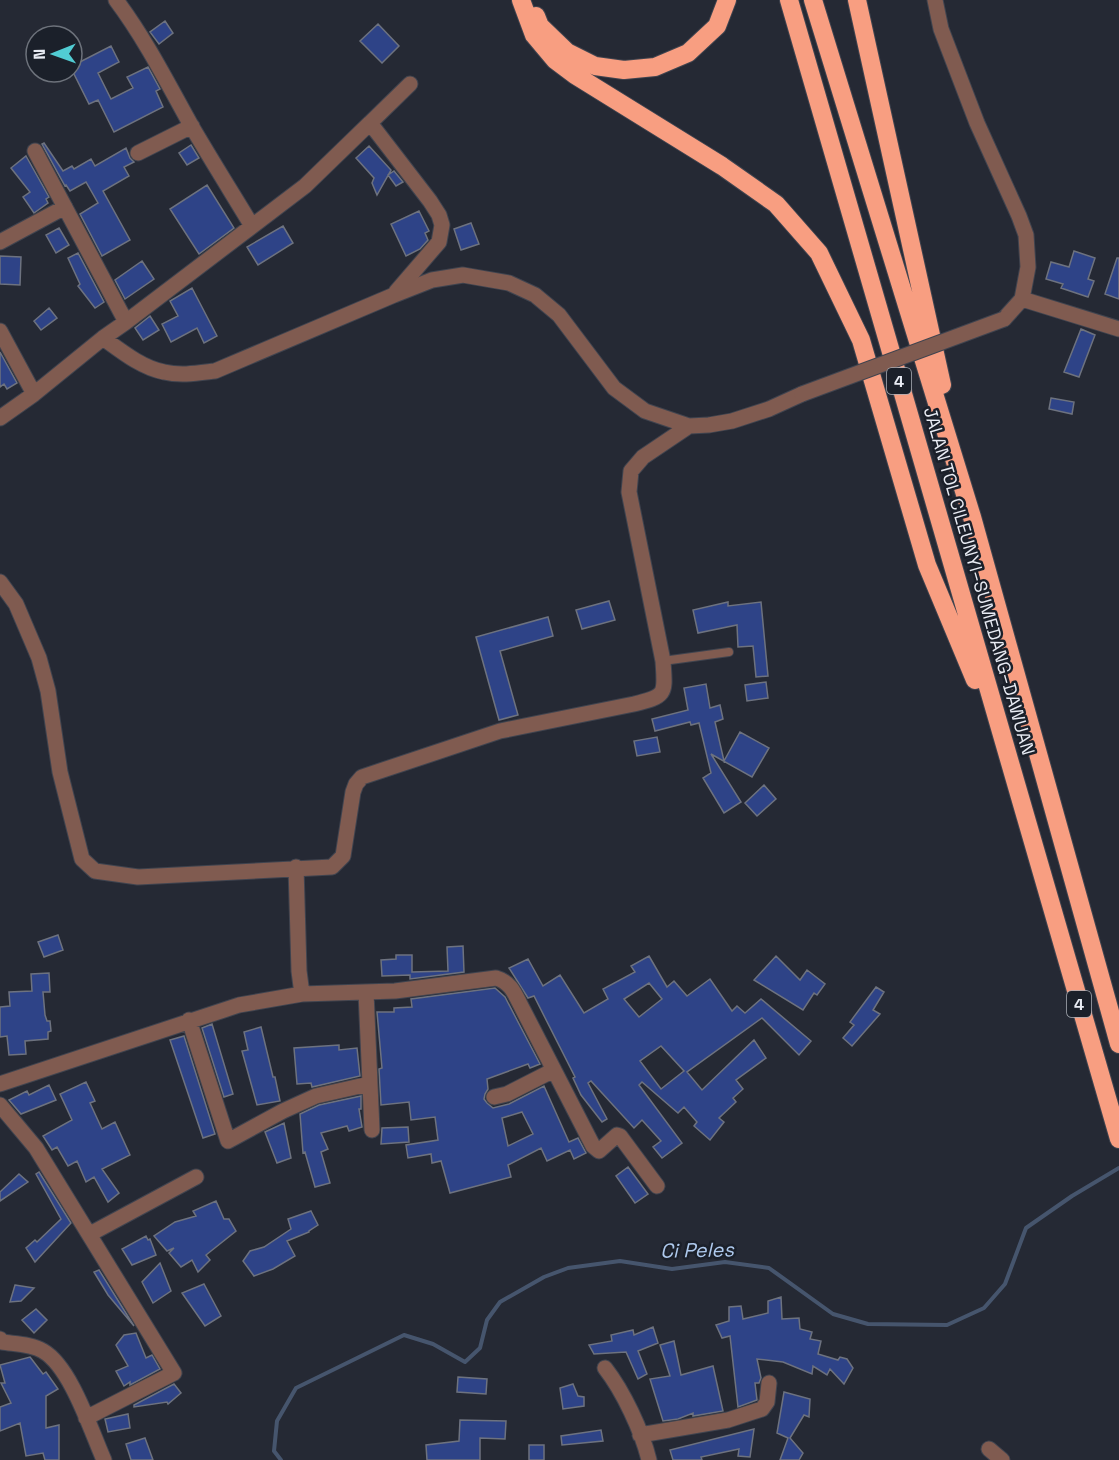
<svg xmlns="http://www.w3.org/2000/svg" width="1119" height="1460" font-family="'Space Grotesk',sans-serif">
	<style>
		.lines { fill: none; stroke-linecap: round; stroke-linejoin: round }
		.stream { stroke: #46556d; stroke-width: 4 }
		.building { fill: #2e4387; stroke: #6d727f; stroke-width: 1.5; fill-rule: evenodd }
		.lane-casing { stroke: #40444f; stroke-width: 10 }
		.street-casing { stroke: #40444f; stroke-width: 17 }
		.highway-casing { stroke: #40444f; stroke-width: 20 }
		.lane { stroke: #805b50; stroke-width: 8 }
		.street { stroke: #805b50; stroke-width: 15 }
		.highway { stroke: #f89e81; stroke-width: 18 }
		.street-bridge-casing { stroke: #40444f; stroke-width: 17; stroke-linecap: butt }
		.street-bridge { stroke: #805b50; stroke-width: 15 }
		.labels { text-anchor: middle; stroke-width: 5; stroke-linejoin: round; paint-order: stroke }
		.shield { fill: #1b202a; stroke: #abafb7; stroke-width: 1.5 }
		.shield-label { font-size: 16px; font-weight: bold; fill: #e9ecf4 }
		.street-label { font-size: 18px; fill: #e9ecf4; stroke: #1b202a }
		.water-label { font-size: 20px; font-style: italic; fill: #afcaee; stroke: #1b202a }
	</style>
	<rect width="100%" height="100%" fill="#252934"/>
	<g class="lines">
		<path class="stream" d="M281,1460l-7,-9 3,-30 19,-33 108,-53 29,9 32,18 15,-14 7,-28 13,-18 44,-25 24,-9 52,-7 52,8 53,-7 44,6 64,46 35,10 79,1 37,-17 21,-24 21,-56 46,-32 47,-28"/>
	</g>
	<path class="building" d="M165,21l8,12 -14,11 -9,-12z
		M378,24l21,22 -17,17 -22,-22z
		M111,46l8,16 -21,11 13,26 22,-11 -6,-11 21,-10 12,22 -4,2 7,16 -49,25 -16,-32 -9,4 -17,-34v-4z
		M44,143l19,28 9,-5 2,3 17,-10 4,7 31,-18 4,10 4,4 -10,5 5,9 -26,15 27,49 -28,16 -22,-42 18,-11 -12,-21 -16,9 -4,-6 -1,1 -23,-42z
		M191,145l8,13 -12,7 -8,-12z
		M369,146l22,24 -14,25 -5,-12 2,-5 -18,-20z
		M26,156l23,41 -3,2 2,4 -14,10 -11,-16 7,-5 -19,-24z
		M394,171l9,11 -7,4 -8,-11z
		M207,185l27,43 -35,26 -29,-45z
		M419,211l10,20 -4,2 3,7 -8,9 -14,7 -15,-32z
		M471,223l8,21 -18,6 -7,-21z
		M283,226l10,17 -35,22 -11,-18z
		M59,228l10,17 -13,8 -10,-18z
		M1074,251l21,7 -7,21 6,2 -6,16 -27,-9 2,-4 -17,-5 5,-17 18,5z
		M78,253l26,49 -9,6 -17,-22 2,-2 -12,-26z
		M0,256l21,1 -1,28 -20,-1z
		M1117,258h2v41l-14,-5z
		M142,261l12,18 -29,20 -10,-19z
		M192,288l25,48 -13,7 -7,-15 -26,14 -9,-18 16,-8 -8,-15z
		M49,308l8,10 -16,12 -7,-9z
		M150,316l9,14 -16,10 -8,-12z
		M1081,329l14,6 -16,42 -15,-5z
		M0,352l17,31 -10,6 -3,-5 -4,3z
		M1051,398l23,4 -2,12 -23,-5z
		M609,601l6,19 -33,9 -6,-19z
		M728,602v4l33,-4 7,74 -12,1 -3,-31 -15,1 -1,-22 -39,8 -5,-23z
		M548,617l5,19 -53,15 18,64 -19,5 -23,-83z
		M766,682l2,16 -21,3 -2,-16z
		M706,684l4,24 10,-3 3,14 -8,3 9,39 16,-29 29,16 -17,29 -41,-23 30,48 -17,11 -21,-35 8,-5 -12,-50 -8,2 -1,-3 -35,9 -3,-12 36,-9 -4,-22z
		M657,737l3,15 -23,4 -3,-15z
		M764,785l12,14 -19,17 -12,-13z
		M58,935l5,15 -19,7 -6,-15z
		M463,946l1,26 -54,7v-4l-28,1 -1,-16 15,-1v-4h16v17l36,-1 -1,-24z
		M649,956l18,31 7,-6 13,15 23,-17 22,32 5,-5 8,7 16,-14 50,42 -12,14 -37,-37 -75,54 15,18 52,-50 12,18 -30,22 7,9 -10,9 3,4 -17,16 5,4 -14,18 -16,-14 3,-4 -13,-15 -6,6 -36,-31 -3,3 43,58 -20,15 -9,-11 8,-6 -19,-21 -8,8 -43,-47 -3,2 19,36 -5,3 -21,-27 -8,-17 2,-1 -41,-81 -6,2 -19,-30 19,-9 15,27 17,-11 24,38 24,-14 -5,-10 32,-17 -4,-6zM649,983l13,16 -23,18 -15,-18zM661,1046l23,25 -23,18 -21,-28z
		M776,956l24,24 7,-10 18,14 -8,11 -3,-2 -11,17 -49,-30z
		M49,973l1,19h-7l2,23 2,6h3l1,10 -3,1v7l-23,2 1,13 -17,1 -2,-19 -7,1v-30l10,-1 -1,-14 23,-1 -1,-17z
		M876,987l8,5 -11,18 7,4 -28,32 -9,-8 11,-13 -4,-3z
		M495,988l10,9 35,67 -10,4 -2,-4 -41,15 1,10 -3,5 -1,5 3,4 6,5 16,-4 35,-18 25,56 9,-4 8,15 -12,6 -4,-9 -23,11 -6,-13 -33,17 3,12 -61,16 -9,-32 -9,2 -1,-9 -23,4 -2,-13 32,-5 -3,-23 -24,3 -2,-18 -28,3 -2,-36 3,-1 -5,-56h17v-4l18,-1 -1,-8zM522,1112l11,22 -25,12 -6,-28z
		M212,1024l21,70 -9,3 -22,-69z
		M261,1027l12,50h2l5,24 -23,4 -15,-54 6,-1 -4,-18z
		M184,1036l31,98 -12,4 -33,-98z
		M339,1045v5l18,-2 3,28 -48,11 -1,-4 -14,1 -3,-36z
		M86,1082l9,19 -5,2 12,26 13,-7 15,33 -28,14 17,24 -11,9 -14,-25 -8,5 -9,-21 -9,5 -11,-19 -5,3 -9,-14 29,-16 -12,-26z
		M49,1085l7,15 -35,14 -12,-14 18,-9 2,4z
		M361,1096v13h-2l3,18 -13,4 -2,-5 -26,7 7,16 -7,3 9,31 -15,4 -10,-35 -2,1 -3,-39 19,-9z
		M284,1123l7,35 -14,5 -12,-31z
		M408,1127l1,15 -28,2 1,-16z
		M628,1167l20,27 -13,9 -19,-27z
		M39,1172l32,51 -36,39 -9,-14 9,-8 2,2 24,-23 -25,-45z
		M19,1174l9,8 -28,19v-9z
		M216,1201l8,18h5l7,12 -30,24 4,5 -12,12 -6,-12 -11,7 -12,-14 5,-5 -7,3 -13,-15 21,-14 21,-6 -3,-5z
		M311,1211l7,14 -9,6v1l-22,9 8,15 -22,13 -19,7 -11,-15 7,-10 14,-4 27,-18 -3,-10z
		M146,1236l2,4 2,-1 6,16 -24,10 -10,-16z
		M160,1263l11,28 -18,12 -11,-21z
		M99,1270l35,56 -26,-31 -14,-23z
		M204,1284l17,32 -16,10 -23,-33z
		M15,1285l19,3 -13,13 -11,1z
		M781,1297l1,22 17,-1 1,11 12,3 -2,7 11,2 -3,13 20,6 2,-3 7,2 6,9 -9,16 -14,-15 -3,6 -14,-9 -1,8 -29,-12 -26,-3 4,19 -2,5h-4l2,17 -19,7 -8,-71 -8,2 -6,-13 13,-4v-14l12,-1 2,13 25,-6v-12z
		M36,1309l11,11 -13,13 -12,-13z
		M653,1327l5,16 -20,8 9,23 -9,5 -12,-27 -32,2 -5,-9 23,-4 -1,-6 22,-5 1,5z
		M136,1333l10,25 6,-3 8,14 -30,16v-3l-6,4 -8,-15 12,-5 -12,-21 8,-10z
		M674,1341l7,34 32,-9 10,45 -30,5v-3l-15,6 -15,2 -13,-42 20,-3 -10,-31z
		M30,1357l13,17 3,-2 12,17 -12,7v32l13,-3v35h-14l-2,-7 -17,3 -6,-33 -20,8v-24l11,-4 -10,-20h4l-5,-18z
		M458,1377l29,2 -1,15 -29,-2z
		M174,1384l7,9 -13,11 -1,-2 -33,5v-2z
		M573,1384l5,12 6,1v9l-21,3 -3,-21z
		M784,1392l26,7 -1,18 -5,-2 -14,23 13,15 -4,7h-19l8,-22 -11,-5z
		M128,1414l2,14 -22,4 -3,-13z
		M460,1420l46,1 -1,18 -25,-1v22h-53l-1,-15 33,-4z
		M754,1429l-4,28 -12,-1 1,-7 -38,8 1,3h-29l-3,-10z
		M601,1430l2,11 -41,4 -1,-9z
		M145,1438l8,22h-22l-5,-16z
		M529,1445h15v15h-15z"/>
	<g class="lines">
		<g class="lane-casing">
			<path id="lane" d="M663,661l66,-9"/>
		</g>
		<g class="street-casing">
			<path id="street" d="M116,0c30,40 52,84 76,127 20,34 40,66 60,99
				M935,0l6,29 36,94 42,93 7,19 2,32 -6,32 -18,20
				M370,123l40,-39
				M35,151l91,171 179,-136 65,-63 60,78 9,14 3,10 -3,17 -43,50
				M138,153l54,-27
				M0,242l65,-35
				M1022,299l97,30
				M0,331l34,63
				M103,338l23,-16
				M0,418l34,-24 69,-56c18,13 39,30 61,34 17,4 34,1 51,-1l179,-76 38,-15 31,-5 46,8 26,12 24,20 55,73 31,23 44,15 20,-1 23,-4 37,-12 33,-15
				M0,582l16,22 23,54 9,33 12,81 22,87 13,12 43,6 194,-10 11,-11 10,-64 3,-8 6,-7 138,-46 134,-27c34,-8 31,-11 29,-43l-34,-169 2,-21 12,-14 46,-31
				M296,867l3,104 3,23 93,-3 101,-13c14,4 18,14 24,26l73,142 6,5 18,-16 3,1 37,50
				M366,992l6,138
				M189,1020l39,121 55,-30 33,-15 53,-12
				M0,1084l239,-79 63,-11
				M494,1097l13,-3 47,-24
				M0,1105l36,43 138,225 -88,45
				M90,1234l106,-57
				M0,1339l2,3c13,2 30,2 41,9 28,16 48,80 61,109
				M605,1368c18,23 37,63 44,92
				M640,1435l88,-15 34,-11 5,-7 2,-19
				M989,1449l13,11"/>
		</g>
		<g class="highway-casing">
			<path id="highway" d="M521,0l13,35 21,25 20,15 147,91 54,38 43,49 42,87 66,225 48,115
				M789,0l330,1139
				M813,0l159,517 147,527
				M857,0l85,385
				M536,16l4,10 27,26 28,14 29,4 31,-3 33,-14 29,-27 10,-26"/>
		</g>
		<use href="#lane" class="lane"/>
		<use href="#street" class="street"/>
		<use href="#highway" class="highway"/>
		<g class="street-bridge-casing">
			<path id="street-bridge" d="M802,394l202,-75"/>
		</g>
		<use href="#street-bridge" class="street-bridge"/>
	</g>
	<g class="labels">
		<g class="shield">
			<rect x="887" y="368" width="24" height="26" rx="4.5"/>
			<rect x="1067" y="991" width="24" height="26" rx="4.5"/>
		</g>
		<g class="shield-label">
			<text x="899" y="387">4</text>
			<text x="1079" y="1010">4</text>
		</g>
		<g class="street-label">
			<text transform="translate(979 581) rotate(74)" y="6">JALAN TOL CILEUNYI–SUMEDANG–DAWUAN</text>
		</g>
		<g class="water-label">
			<text transform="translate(697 1250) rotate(-1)" y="7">Ci Peles</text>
		</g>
	</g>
	<g transform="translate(54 54) rotate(269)"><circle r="28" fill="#1b202a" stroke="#6d727b" stroke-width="1.5"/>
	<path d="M0-4.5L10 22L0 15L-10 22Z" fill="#51ccd3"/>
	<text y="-9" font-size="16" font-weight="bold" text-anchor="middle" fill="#e9ecf4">N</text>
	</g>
</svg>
